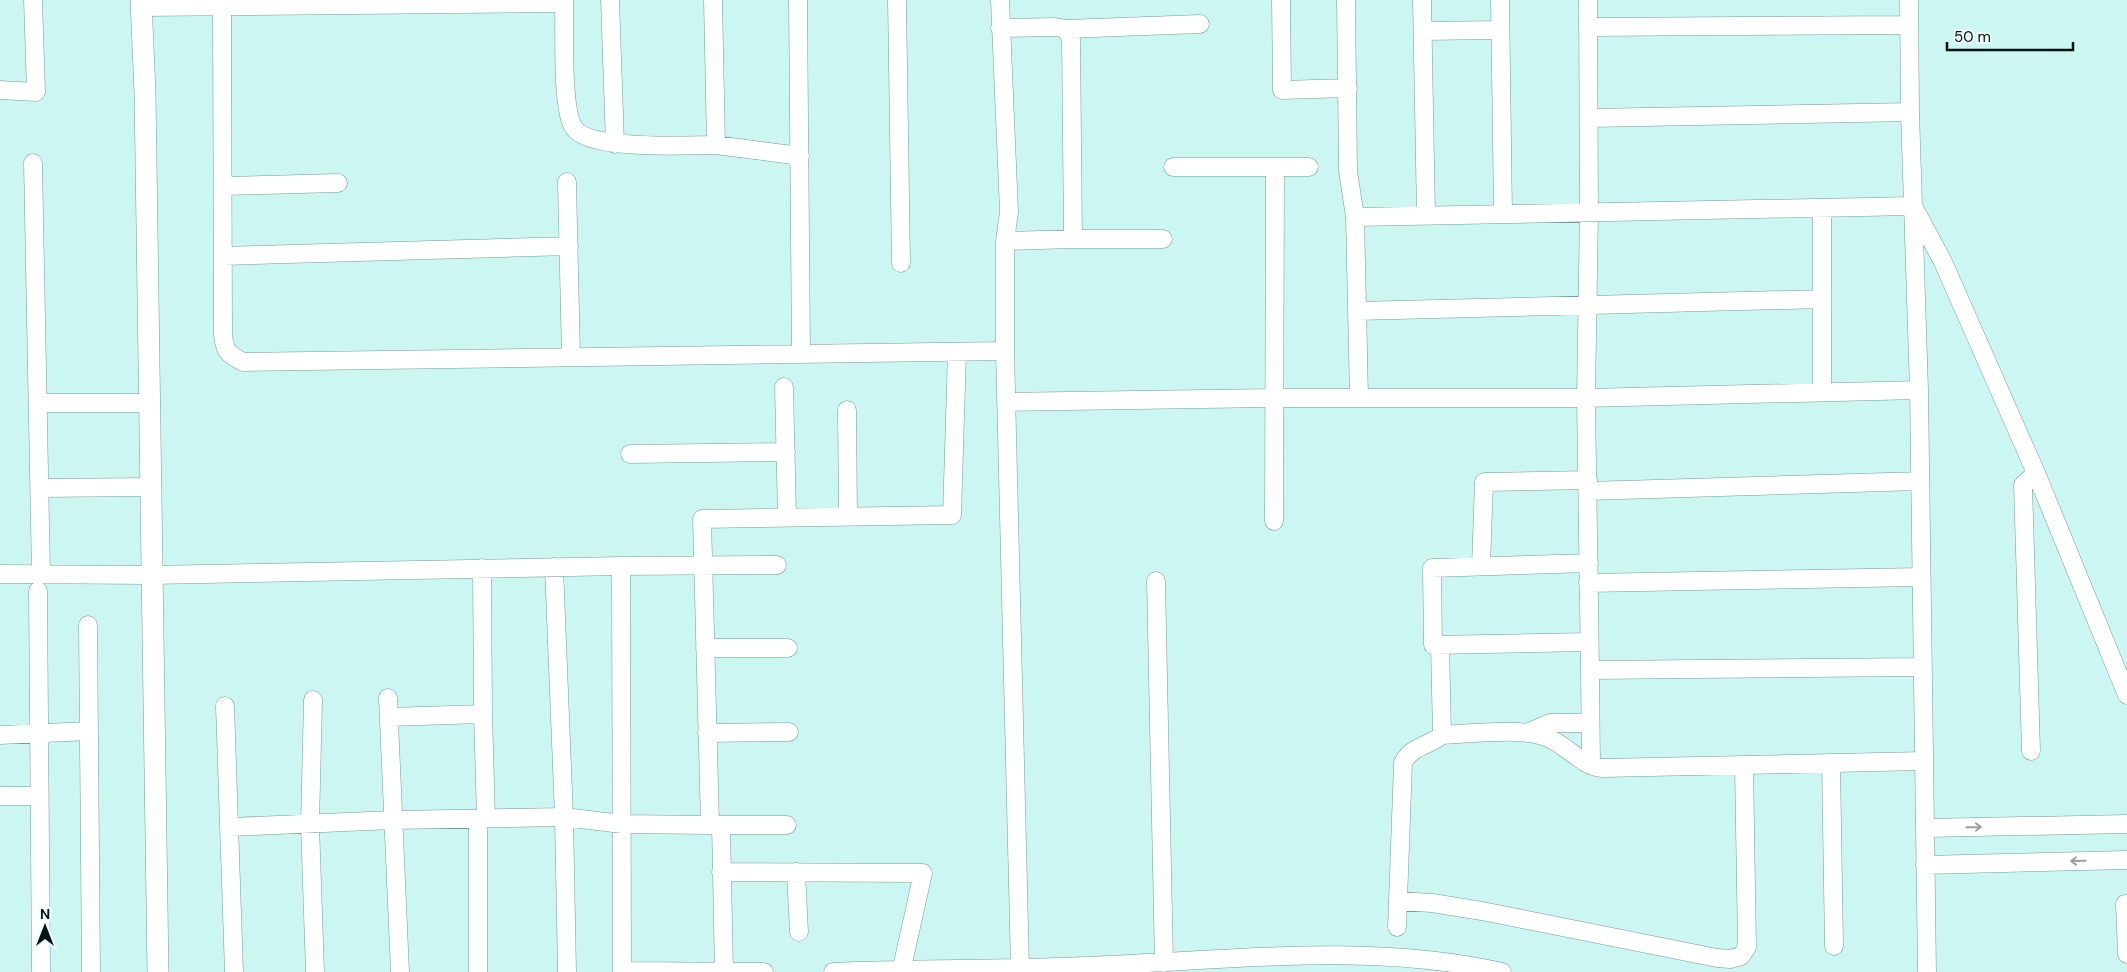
<svg xmlns="http://www.w3.org/2000/svg" width="2127" height="972" font-family="'DM Sans',sans-serif">
	<style>
		.lines { fill: none; stroke-linecap: round; stroke-linejoin: round }
		.minor-casing { stroke: #739a97; stroke-width: 19 }
		.tertiary-casing { stroke: #739a97; stroke-width: 22 }
		.minor { stroke: #fff; stroke-width: 18 }
		.tertiary { stroke: #fff; stroke-width: 21 }
		.oneway { stroke: #9ba1a1 }
	</style>
	<rect width="100%" height="100%" fill="#ccf6f2"/>
	<g class="lines">
		<g class="minor-casing">
			<path id="minor" d="M610,0l5,144
				M713,0l3,145 84,11
				M798,0l3,354
				M897,0l4,263
				M1281,0l1,90 66,-2
				M1346,0l2,171 7,46 4,180
				M1422,0l4,216
				M1500,0l3,213
				M1588,0l1,212 -3,186 4,272 333,-3
				M1909,0l1,112 9,278 8,582
				M564,3c1,25 -3,107 10,125 16,23 114,17 142,17
				M222,6l1,329c2,17 5,19 20,27l762,-11v-110l4,-29 -9,-212
				M142,7l422,-4v-3
				M1588,27l320,-2
				M1000,28l55,-1 11,2 5,10 2,200
				M1066,29l134,-5
				M1423,31l77,-1
				M0,90l36,2 -3,-92
				M1589,118l321,-6
				M33,163l8,412
				M1173,167h136
				M567,182l4,175
				M223,186l115,-3
				M1822,208v184
				M1355,217l558,-11 30,56 93,211 91,222
				M1005,241l68,-2h90
				M223,256l346,-10
				M1357,311l465,-12
				M1005,351l15,617
				M784,387l3,130
				M1006,402l267,-4h313l333,-8
				M38,403h112
				M847,410l1,107
				M630,454l156,-2
				M40,488l111,-1
				M1588,491l332,-10
				M1274,521l1,-354
				M1589,563l-157,5 1,77 156,-3
				M1481,566l3,-84 104,-2
				M554,567l10,250 3,155
				M0,574l152,1 469,-9
				M1156,581l8,382
				M1588,583l333,-6
				M38,591l3,381
				M88,625l3,347
				M1440,645l2,90
				M705,648h83
				M1590,670l1,95
				M388,698l12,274
				M313,700l-3,125 5,147
				M225,706l9,266
				M483,714l3,104
				M389,717l94,-3 -1,-146
				M1529,732l21,-9h40
				M707,733l82,-1
				M0,735l89,-4
				M2031,751l-8,-266 13,-12
				M1831,763l3,183
				M0,796h39
				M478,819v153
				M710,825h77
				M721,825l3,147
				M230,827l163,-7 171,-3 58,7 88,1 -8,-306 250,-4 5,-163
				M1925,828l202,-4
				M1925,865l202,-5
				M721,872l202,1 -22,99
				M796,872l3,60
				M1398,901l5,-138c8,-17 26,-17 39,-28 30,-1 76,-8 104,2 20,7 36,30 57,31l321,-7
				M2125,904l2,50
				M1397,927l1,-26 34,2 50,8 235,47 13,1 11,-3 6,-9 -3,-181
				M764,972l-142,-1 -1,-405 156,-1
				M833,972c91,-4 183,-2 275,-7 130,-6 266,-22 394,7"/>
		</g>
		<g class="tertiary-casing">
			<path id="tertiary" d="M141,0l4,93 13,879"/>
		</g>
		<use href="#minor" class="minor"/>
		<use href="#tertiary" class="tertiary"/>
	</g>
	<defs><path id="oneway-shaft" d="M-6 0H5M1.5-3L5.5 0L1.5 3" fill="none" stroke-width="1.6" stroke-linecap="round" stroke-linejoin="round" transform="scale(1.25)"/></defs>
	<g class="oneway">
		<use href="#oneway-shaft" transform="translate(1974 827) rotate(-1)"/>
		<use href="#oneway-shaft" transform="translate(2078 861) rotate(179)"/>
	</g>
	<g transform="translate(45 927)" stroke="#edfdfb" stroke-width="4" paint-order="stroke">
	<path d="M0-4L9 19L0 12L-9 19Z" fill="#061413"/>
	<text y="-8" font-size="14" font-weight="bold" text-anchor="middle" fill="#061413">N</text>
	</g>
	<path d="M1947 42v8h126v-8" fill="none" stroke="#061413" stroke-width="2.5"/>
	<text x="1954" y="42" font-size="15" fill="#061413" stroke="#edfdfb" stroke-width="4" paint-order="stroke">50 m</text>
</svg>
